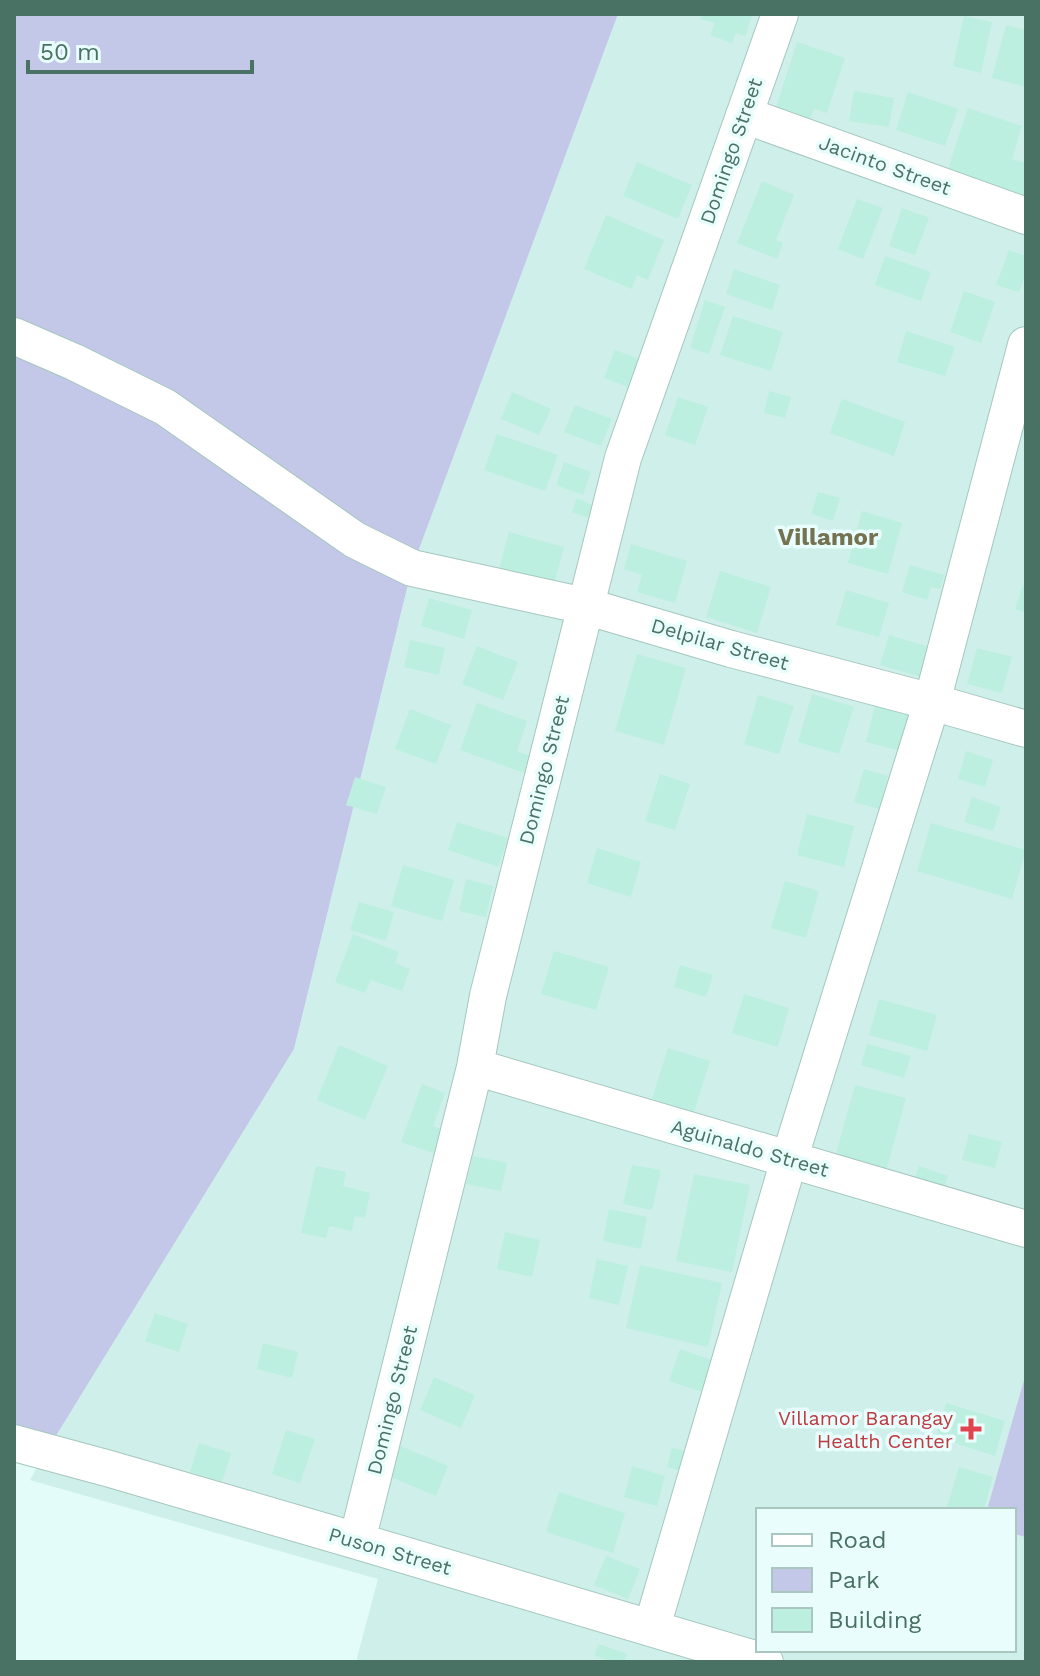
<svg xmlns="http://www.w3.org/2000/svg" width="1040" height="1676" font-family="'Work Sans',sans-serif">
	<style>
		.residential { fill: #cfefea; fill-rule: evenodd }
		.green { fill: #c3c7e8 }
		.building { fill: #bcefdf }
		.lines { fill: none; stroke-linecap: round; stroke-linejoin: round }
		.street-casing { stroke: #a5c7be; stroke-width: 38 }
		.street { stroke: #fff; stroke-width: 36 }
		.health-dot { fill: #e0444e; stroke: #e9fefc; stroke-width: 3 }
		.labels { text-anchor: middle; stroke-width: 7; stroke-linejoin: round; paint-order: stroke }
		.street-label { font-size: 20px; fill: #4a7264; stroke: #e9fefc }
		.health-label { font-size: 20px; fill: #be3a42; stroke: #e9fefc; text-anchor: end }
		.quarter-label { font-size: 24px; font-weight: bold; fill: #747251; stroke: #e9fefc }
	</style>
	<rect width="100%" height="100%" fill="#e3fbf9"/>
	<path class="residential" d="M618,14h408v1648h-670l22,-83 -348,-99 16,-28 248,-403 118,-481zM758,1510h256v140h-256z"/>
	<path class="green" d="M14,14h604l-206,554 -118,481 -248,403 -32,-9z
		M1026,1373v164l-12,-3v-24h-27z"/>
	<path class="building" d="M703,14h50l-8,22 -9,-3 -4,10 -22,-8 5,-12 -14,-4z
		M964,16l28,6 -11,51 -28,-7z
		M1006,25l20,5v57l-34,-9z
		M797,42l48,16 -18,55 -13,-4 -6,16 -34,-11z
		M854,91l40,7 -5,29 -40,-6z
		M908,92l50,17 -13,37 -49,-16z
		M968,108l54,18 -10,33 14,4v29l-4,14 -78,-25z
		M637,162l55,23 -14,34 -55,-23z
		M762,181l32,14 -18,45 7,3 -6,16 -40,-16z
		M857,199l26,9 -20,51 -25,-10z
		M902,208l27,10 -14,37 -26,-9z
		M606,215l58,25 -16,40 -11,-5 -5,14 -48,-20z
		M1009,250l17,6v17l-7,19 -23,-7z
		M885,256l46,16 -10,29 -46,-16z
		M734,269l46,16 -8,25 -46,-16z
		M964,291l31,11 -14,41 -31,-11z
		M705,300l20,7 -16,47 -19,-6z
		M733,316l50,16 -12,39 -51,-16z
		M906,331l49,16 -10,29 -48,-14z
		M615,350l25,9 -12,28 -24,-9z
		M769,391l22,6 -6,21 -21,-5z
		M512,392l39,17 -12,26 -38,-16z
		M678,397l30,10 -13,38 -30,-10z
		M842,399l63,23 -11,34 -64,-23z
		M575,405l37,14 -11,27 -37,-14z
		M497,434l61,21 -13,36 -61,-21z
		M564,462l27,10 -8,23 -27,-10z
		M818,492l22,6 -7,23 -22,-7z
		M577,498l19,9 -5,12 -19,-7z
		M862,511l40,12 -14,51 -40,-11z
		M509,532l55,15 -10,37 -55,-15z
		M631,544l56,17 -12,42 -38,-11 5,-17 -18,-6z
		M910,565l34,10 -4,14 -9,-2 -4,13 -25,-8z
		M720,571l51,16 -14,46 -51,-16z
		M1023,585l3,1v27l-11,-4z
		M846,590l43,13 -10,34 -43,-12z
		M429,598l43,12 -8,29 -43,-13z
		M889,635l44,13 -9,30 -44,-13z
		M410,640l35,8 -6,27 -35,-8z
		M477,646l41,16 -15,38 -41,-16z
		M977,648l35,9 -10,36 -35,-9z
		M637,654l49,14 -22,77 -49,-14z
		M812,694l42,13 -15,47 -41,-12z
		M758,695l36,11 -15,48 -35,-10z
		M477,703l50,18 -10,30 13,5 -6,17 -64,-23z
		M875,705l36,9 -10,37 -35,-9z
		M410,709l41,16 -15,39 -41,-15z
		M966,751l27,9 -8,27 -27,-8z
		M864,769l24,7 -9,33 -25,-7z
		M660,774l30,10 -15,46 -30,-9z
		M355,777l31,10 -9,27 -31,-9z
		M972,797l29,10 -8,24 -29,-9z
		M807,814l47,12 -10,41 -47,-12z
		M457,822l51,16 -10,29 -50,-17z
		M931,823l95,27 -14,49 -95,-28z
		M597,848l44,14 -10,35 -44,-14z
		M403,865l51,15 -12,41 -51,-15z
		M466,879l27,7 -7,31 -27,-6z
		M785,881l34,10 -13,47 -35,-10z
		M359,902l35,10 -8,29 -36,-11z
		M353,934l46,18 -4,11 15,6 -8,22 -31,-11 -6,13 -30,-11z
		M554,951l55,16 -13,43 -55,-16z
		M680,965l33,10 -7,22 -32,-10z
		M744,994l45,14 -11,39 -46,-14z
		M879,999l58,16 -10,36 -58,-16z
		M867,1044l44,12 -7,22 -43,-13z
		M339,1045l49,21 -23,54 -48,-20z
		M668,1048l42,13 -16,51 -42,-13z
		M422,1084l23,9 -12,33 20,7 -8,24 -44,-15z
		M855,1085l51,13 -22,81 -51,-14z
		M969,1134l33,8 -7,26 -33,-8z
		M473,1156l34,7 -6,28 -35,-7z
		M632,1165l29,5 -9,40 -29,-6z
		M316,1166l30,6 -3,14 27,7 -5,25 -10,-2 -3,15 -23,-5 -3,12 -25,-5z
		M919,1166l29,10 -7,22 -30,-10z
		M694,1174l56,11 -18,87 -56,-11z
		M609,1209l38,8 -6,32 -38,-8z
		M505,1232l35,8 -8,37 -35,-8z
		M597,1259l31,7 -9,39 -30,-7z
		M640,1265l82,18 -14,64 -82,-19z
		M155,1313l33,11 -9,28 -34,-11z
		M263,1343l35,9 -6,26 -35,-9z
		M680,1349l46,16 -11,31 -46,-15z
		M434,1377l41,18 -14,33 -41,-18z
		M946,1403l59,18 -10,35 -59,-19z
		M286,1430l29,9 -15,44 -28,-9z
		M199,1443l32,10 -9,29 -32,-10z
		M396,1444l52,22 -12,30 -53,-22z
		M672,1448l25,6 -5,20 -25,-7z
		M632,1466l33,10 -8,30 -33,-9z
		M959,1467l34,10 -9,33h-38z
		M559,1492l66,21 -12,40 -67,-21z
		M606,1556l34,13 -12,30 -34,-14z
		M599,1644l28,10 -3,8h-12l-18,-7z"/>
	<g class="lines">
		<g class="street-casing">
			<path id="street" d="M744,115l282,101
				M14,336l60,26 91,45 190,133 57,28 173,38 146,43 201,53 94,27
				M475,1067l551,162
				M14,1443l96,26 247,72 408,121
				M357,1541l118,-474 13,-71 135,-538 157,-444
				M652,1627l137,-467 143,-458 94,-357"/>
		</g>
		<use href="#street" class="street"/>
	</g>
	<path class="health-dot" d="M967 1417h8v8h8v8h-8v8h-8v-8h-8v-8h8z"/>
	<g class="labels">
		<g class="street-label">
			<text transform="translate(731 151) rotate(-71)" y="7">Domingo Street</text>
			<text transform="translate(885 165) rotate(20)" y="7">Jacinto Street</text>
			<text transform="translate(720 644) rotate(16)" y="7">Delpilar Street</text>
			<text transform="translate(544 770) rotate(-76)" y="7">Domingo Street</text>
			<text transform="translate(750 1148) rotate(16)" y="7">Aguinaldo Street</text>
			<text transform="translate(392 1400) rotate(-76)" y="7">Domingo Street</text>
			<text transform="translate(390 1551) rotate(16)" y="7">Puson Street</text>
		</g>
		<g class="health-label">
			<text x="953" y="1425">Villamor Barangay<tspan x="953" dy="23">Health Center</tspan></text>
		</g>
		<g class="quarter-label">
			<text x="828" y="545">Villamor</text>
		</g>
	</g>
	<rect width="1040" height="1676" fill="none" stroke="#4a7264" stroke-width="32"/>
	<rect x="756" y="1508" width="260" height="144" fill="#e9fefc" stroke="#a9c6bf" stroke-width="2"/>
	<rect x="772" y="1534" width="40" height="12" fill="#ffffff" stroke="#a9c6bf" stroke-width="2"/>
	<text x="828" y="1548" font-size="24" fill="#4a7264">Road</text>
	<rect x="772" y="1568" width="40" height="24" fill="#c3c7e8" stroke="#a9c6bf" stroke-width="2"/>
	<text x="828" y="1588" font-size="24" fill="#4a7264">Park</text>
	<rect x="772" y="1608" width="40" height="24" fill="#bcefdf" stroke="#a9c6bf" stroke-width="2"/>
	<text x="828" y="1628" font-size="24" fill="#4a7264">Building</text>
	<path d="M28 60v12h224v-12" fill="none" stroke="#4a7264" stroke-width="4"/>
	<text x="40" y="60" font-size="24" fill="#4a7264" stroke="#e9fefc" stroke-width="6" paint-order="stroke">50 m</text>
</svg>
